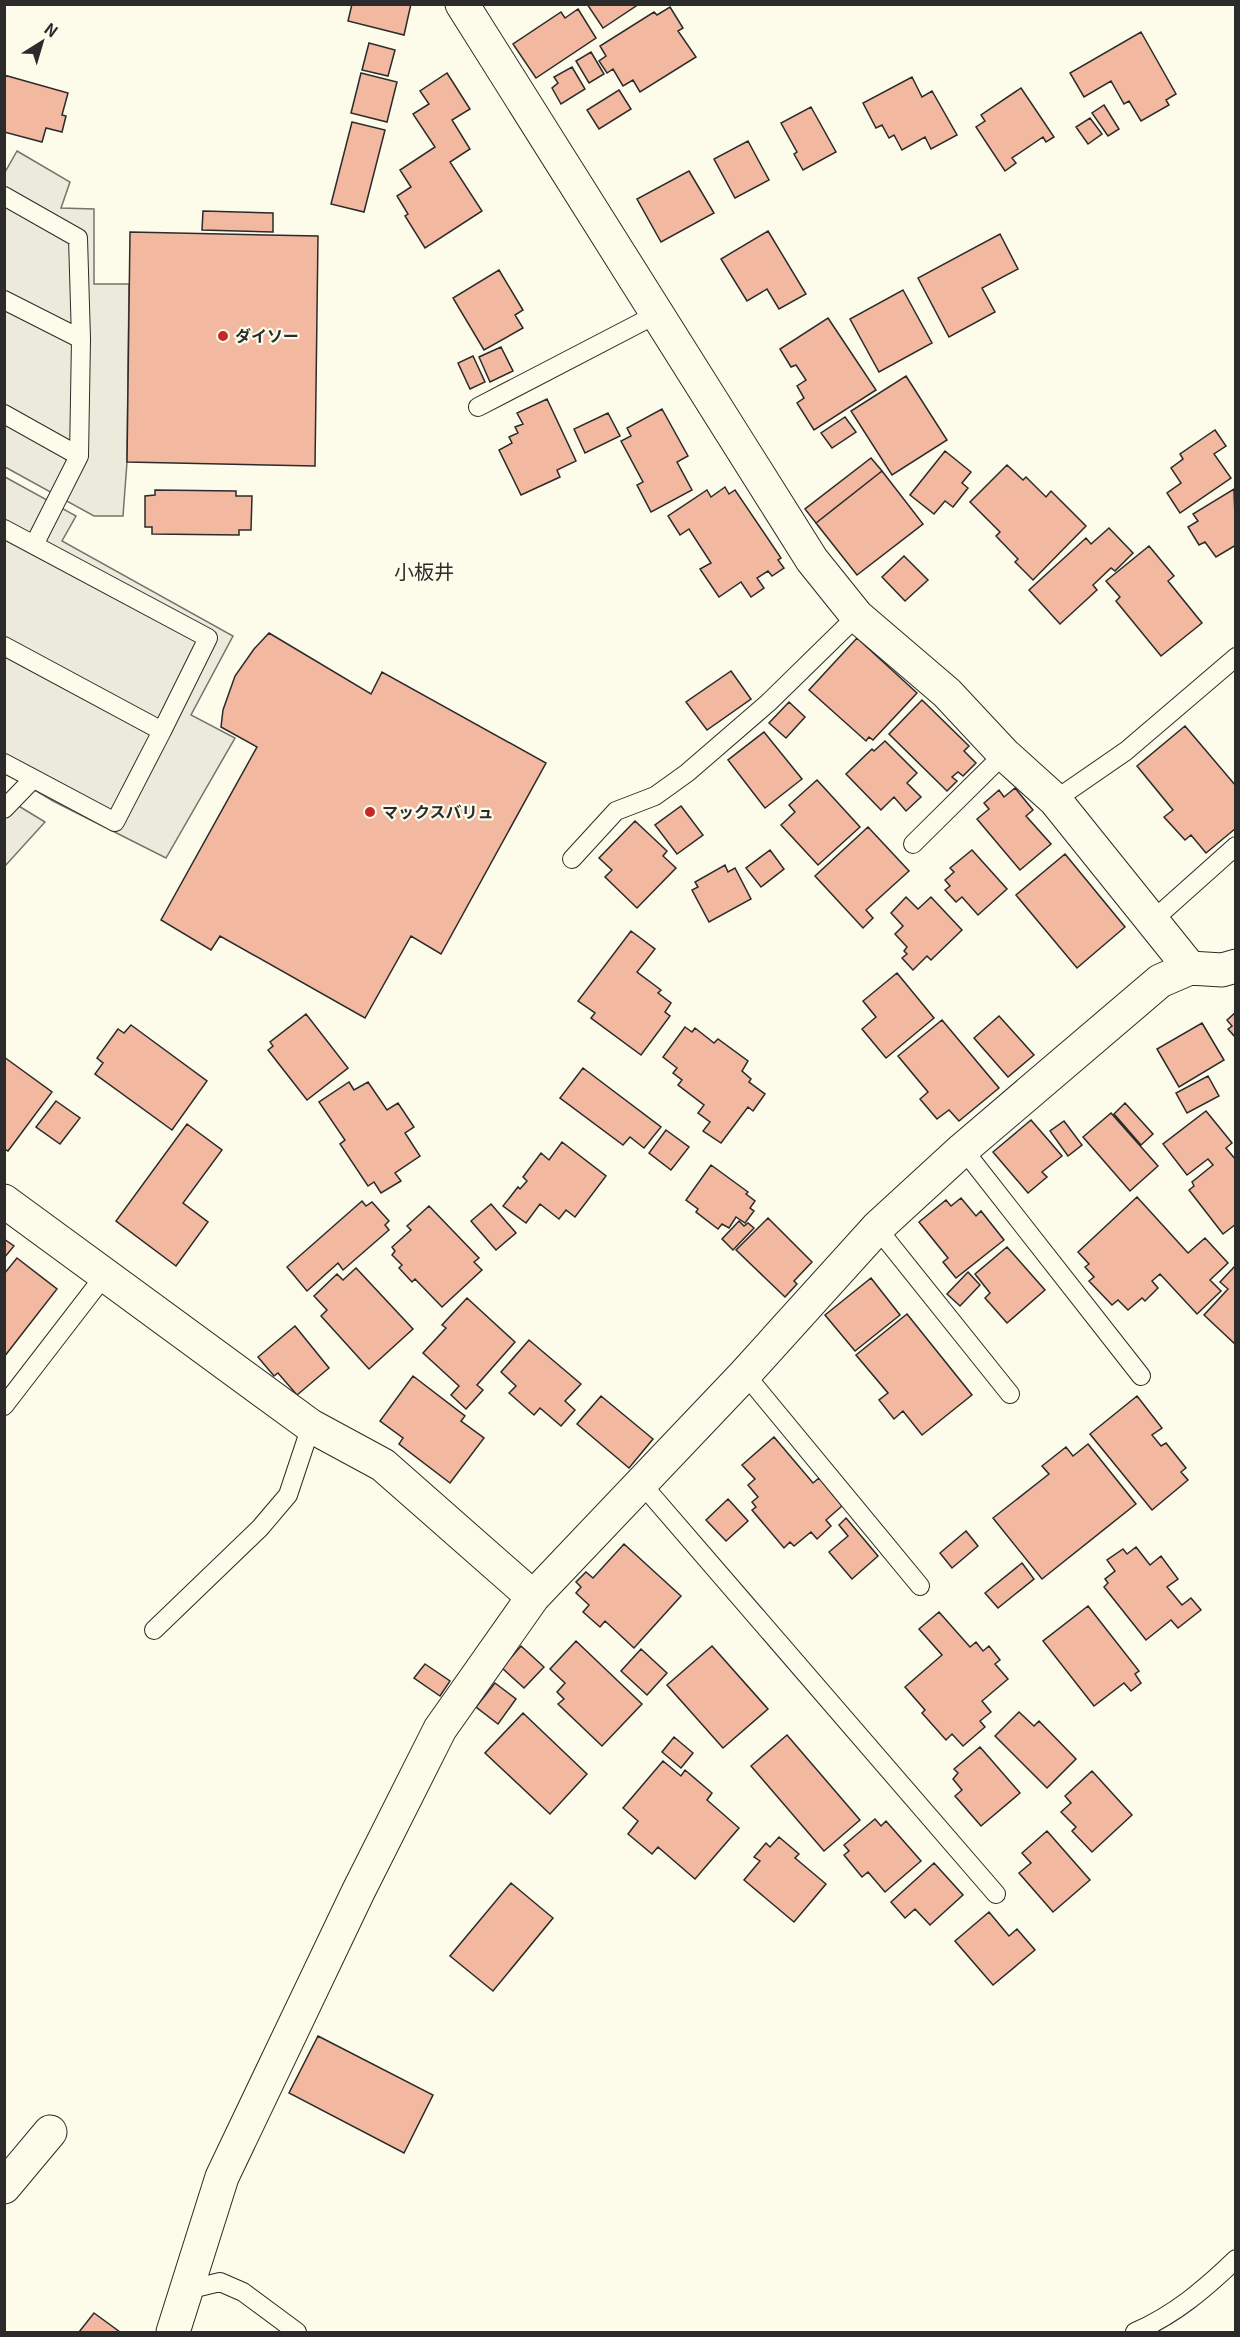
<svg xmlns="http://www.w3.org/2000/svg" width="1240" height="2337" font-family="Georgia,'Noto Sans JP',serif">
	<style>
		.parking { fill: #eceadb; stroke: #74746e; stroke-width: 1.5 }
		.building { fill: #f2b8a0; stroke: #2b2b2b; stroke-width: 1.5 }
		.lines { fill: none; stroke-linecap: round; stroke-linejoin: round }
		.service-casing { stroke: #2b2b2b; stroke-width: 20 }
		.minor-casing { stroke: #2b2b2b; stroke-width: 35 }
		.service { stroke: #fdfbea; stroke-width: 18 }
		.minor { stroke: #fdfbea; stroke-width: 33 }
		.poi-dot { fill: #c62828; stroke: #fdfbea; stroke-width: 2 }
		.labels { text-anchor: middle; stroke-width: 4.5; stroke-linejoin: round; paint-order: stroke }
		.poi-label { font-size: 16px; font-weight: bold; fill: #2b2b2b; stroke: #fdfbea; text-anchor: start }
		.quarter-label { font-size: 20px; fill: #2b2b2b; stroke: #fdfbea }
	</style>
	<rect width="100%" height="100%" fill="#fdfbea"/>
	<path class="parking" d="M17,151l53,31 -9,26 33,1v75h35l-2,178 -4,54h-29l-89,-49 -1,-293z
		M5,477l71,39 -14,25 171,95 -42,79 44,23 -69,120 -113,-57 -48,-29z
		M4,797l41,25 -40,44h-1z"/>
	<path class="building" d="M352,4h59l-7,31 -56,-14z
		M587,4h52l-36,24z
		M670,7l13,21 -5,3 18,26 -56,35 -7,-12 -10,6 -10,-17 -6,4 -8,-12 7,-5 -6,-10 54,-34 3,3z
		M578,9l18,29 -60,40 -23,-34 48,-32 4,6z
		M1141,32l35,62 -10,6 3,5 -28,16 -12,-20 -5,3 -13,-23 -27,16 -14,-24z
		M369,43l26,7 -7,26 -26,-6z
		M591,52l13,22 -15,9 -13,-22z
		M572,67l13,22 -24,15 -9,-16 6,-5 -4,-6z
		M361,73l36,9 -10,40 -36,-9z
		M447,73l23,36 -18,11 18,29 -20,13 32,49 -57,37 -20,-32 3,-2 -11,-18 14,-9 -11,-17 35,-23 -22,-33 16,-10 -9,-13z
		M4,75l64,18 -6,22 4,1 -4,16 -16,-4 -4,14 -38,-10z
		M912,77l10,20 10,-6 25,44 -26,14 -6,-12 -23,13 -8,-15 -5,3 -7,-13 -6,3 -13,-25z
		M1021,88l33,49 -8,5 -3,-5 -31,21 4,5 -11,8 -29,-44 9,-6 -4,-6z
		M619,90l12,19 -32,20 -12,-19z
		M1104,105l15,24 -11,7 -16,-23z
		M811,107l25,45 -33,18 -9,-16 3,-2 -16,-29z
		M1090,118l12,16 -14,10 -12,-17z
		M352,122l33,8 -21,82 -33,-8z
		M748,141l21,39 -34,18 -21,-39z
		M689,171l25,42 -53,29 -24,-43z
		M203,211l70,2v19l-71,-2z
		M768,231l38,63 -27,15 -12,-20 -20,12 -26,-42z
		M130,232l188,4 -3,230 -188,-4z
		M1000,234l18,35 -36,19 13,24 -46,25 -31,-59z
		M499,270l24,40 -8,5 8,13 -39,22 -31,-52z
		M903,290l29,53 -53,29 -29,-53z
		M828,318l48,72 -62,40 -17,-27 7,-5 -7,-12 9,-6 -10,-15 -5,2 -11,-18z
		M501,347l12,24 -23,11 -11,-25z
		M473,356l12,26 -15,7 -12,-26z
		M906,376l41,64 -55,35 -41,-64z
		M547,399l29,62 -19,9 3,7 -39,18 -22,-45 13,-7 -3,-6 9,-4 -3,-6 8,-3 -6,-11z
		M662,409l26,47 -11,6 15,28 -41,22 -14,-27 6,-3 -22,-41 10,-5 -4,-8z
		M608,413l12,23 -35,17 -11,-24z
		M845,417l11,15 -24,16 -11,-15z
		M1215,430l11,16 -12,8 17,24 -51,35 -13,-20 14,-10 -10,-15 12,-9 -3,-5z
		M945,451l26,21 -9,11 6,5 -15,19 -8,-6 -11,13 -24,-19z
		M871,458l11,13 -66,52 -11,-14z
		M1007,465l16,15 3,-3 20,20 5,-6 35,35 -53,54 -18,-18 3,-3 -22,-23 4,-4 -30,-30z
		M882,471l41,53 -66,51 -41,-52z
		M725,487l4,7 6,-4 46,68 -3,2 6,8 -12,8 -4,-5 -11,7 7,10 -13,9 -10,-15 -22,15 -19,-28 11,-6 -22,-34 -9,6 -12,-19 39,-26 4,7z
		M1234,489l2,56 -20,12 -11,-15 -6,3 -11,-18 10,-6 -5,-7z
		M155,490l81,1v5h16l-1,34h-12v5l-87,-1v-7h-7v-31l10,-1z
		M1109,528l24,25 -18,18 -4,-3 -18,17 4,5 -37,34 -31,-34 57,-52 5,6z
		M1149,546l25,30 -6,5 34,42 -41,33 -45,-55 4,-4 -14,-16z
		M904,556l24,24 -23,21 -23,-24z
		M269,633l102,61 11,-22 164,91 -105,191 -30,-18 -46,82 -145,-82 -9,14 -50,-30 96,-173 -36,-20 2,-17 12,-34 19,-27z
		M857,638l60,55 -44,47 -4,-3 -3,4 -57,-51z
		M731,671l20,28 -44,31 -21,-28z
		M922,700l47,46 -5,5 12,12 -13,13 -5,-4 -6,5 5,4 -10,10 -58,-57z
		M789,702l16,15 -19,21 -17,-15z
		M1185,726l51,60v42l-30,25 -15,-18 -6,5 -21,-23 9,-7 -36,-44z
		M764,732l38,47 -37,29 -37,-48z
		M885,741l32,32 -10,10 14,14 -15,14 -12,-14 -13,13 -35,-36 26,-25 2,2z
		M817,780l43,47 -42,38 -37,-40 14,-13 -6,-7z
		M1015,788l18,22 -7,6 25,28 -31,26 -43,-51 12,-10 -5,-6 15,-13 5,7z
		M681,806l22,29 -26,19 -22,-29z
		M635,821l32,30 -4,5 13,12 -39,40 -32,-31 7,-7 -13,-12z
		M868,827l41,44 -43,39 7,8 -10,10 -48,-52z
		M770,850l14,19 -23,18 -15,-19z
		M972,850l35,39 -29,26 -16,-18 -6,5 -11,-12 5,-4 -5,-6 9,-8 -4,-4z
		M1065,854l60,73 -48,41 -61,-73z
		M725,865l3,7 7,-4 16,31 -42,23 -17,-32 6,-3 -3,-5z
		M906,897l12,12 13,-12 31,33 -31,30 -4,-4 -14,14 -11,-12 5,-4 -3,-3 3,-4 -12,-13 8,-8 -12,-13z
		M631,931l24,18 -18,23 24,18 -3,3 13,10 -6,9 5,4 -29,39 -50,-37 4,-5 -17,-12z
		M897,973l37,45 -48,40 -24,-29 14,-12 -13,-16z
		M1236,1012v26l-8,-9 4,-3 -5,-6z
		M306,1014l42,54 -41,32 -39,-50 5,-4 -3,-4z
		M999,1016l35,39 -26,22 -34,-39z
		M942,1020l57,68 -40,33 -10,-11 -12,9 -17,-20 8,-7 -30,-36z
		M1202,1023l22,37 -45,27 -22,-38z
		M131,1025l76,56 -35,49 -77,-56 8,-11 -6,-5 21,-29 6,4z
		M685,1027l7,5 3,-4 19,15 4,-4 30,22 -6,10 9,8 -2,3 16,12 -12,17 -5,-4 -27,36 -18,-12 7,-9 -12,-9 6,-8 -26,-20 4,-5 -9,-7 4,-5 -14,-11z
		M4,1057l48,35 -44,59 -4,-2z
		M583,1068l78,59 -17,21 -14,-11 -7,8 -63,-47z
		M1208,1076l11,20 -32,17 -11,-20z
		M349,1082l5,8 14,-8 19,28 11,-7 16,24 -9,6 15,23 -25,17 6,8 -20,12 -7,-11 -6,4 -28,-42 5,-4 -26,-38z
		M56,1101l24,17 -20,26 -24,-17z
		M1125,1103l28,31 -12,11 -27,-31z
		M1206,1111l26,32 -6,5 10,12v64l-13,10 -34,-44 5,-4 -2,-4 21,-17 -5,-6 -21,16 -24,-31z
		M1111,1113l47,53 -28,25 -47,-54z
		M1031,1120l31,36 -20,16 5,5 -19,16 -35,-41z
		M1064,1121l18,24 -14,11 -18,-25z
		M187,1124l35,26 -39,53 25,19 -32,44 -60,-45z
		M666,1130l23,17 -18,23 -22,-17z
		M562,1142l44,34 -31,41 -9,-7 -7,9 -19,-15 -14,19 -23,-17 15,-19 2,2 7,-8 -4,-4 18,-24 8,7z
		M711,1165l37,27 -2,2 9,7 -5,7 4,3 -9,12 -9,-6 -7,11 -7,-4 -4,5 -22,-17 2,-3 -12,-9z
		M1137,1197l51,56 17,-15 23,25 -18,17 11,11 -24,23 -37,-40 -8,7 6,7 -13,13 -3,-3 -14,12 -10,-10 -6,5 -23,-24 5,-4 -9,-10 4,-3 -11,-12z
		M961,1198l15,18 5,-5 23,29 -48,38 -13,-16 5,-4 -29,-36 27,-22 5,6z
		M362,1201l4,5 6,-4 17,19 -4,4 4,5 -46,40 -5,-7 -31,28 -20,-24z
		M491,1204l25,29 -20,17 -25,-29z
		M429,1206l50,52 -5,4 8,8 -40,37 -27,-28 -3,3 -13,-14 3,-3 -10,-10 3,-4 -3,-4 19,-17 -4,-4z
		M768,1218l44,44 -18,19 3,3 -12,13 -49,-47z
		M739,1221l5,5 4,-3 6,5 -21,22 -11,-11z
		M4,1239l10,7 -10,12z
		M1007,1247l38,43 -38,33 -22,-25 5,-5 -15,-19z
		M17,1258l40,31 -53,68v-83z
		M1236,1265v80l-32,-30 24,-26 -8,-7z
		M356,1268l57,61 -44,40 -48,-53 6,-6 -13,-14 23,-22 6,6z
		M968,1272l12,13 -20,21 -13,-12z
		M871,1278l29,37 -45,36 -30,-36z
		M467,1298l48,44 -38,43 6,5 -17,19 -15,-14 8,-9 -36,-33 23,-25 -4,-3z
		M907,1314l65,81 -50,40 -19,-24 -9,8 -15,-19 9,-7 -32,-38z
		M295,1326l34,42 -32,27 -19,-22 -4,3 -16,-19z
		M529,1340l52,44 -16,17 10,9 -14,16 -21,-18 -6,7 -25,-22 7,-7 -15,-14z
		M413,1376l52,40 -4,5 23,17 -34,45 -51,-39 4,-6 -23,-17z
		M601,1396l52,43 -24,29 -52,-44z
		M1137,1396l25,32 -10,7 9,11 5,-3 20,25 -5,4 7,8 -36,30 -62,-76z
		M774,1437l39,46 6,-5 23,28 -16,14 5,6 -14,13 -6,-7 -17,14 -4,-4 -6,6 -32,-38 4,-3 -4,-5 6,-5 -10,-12 7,-6 -13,-14z
		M1088,1444l48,60 -94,75 -49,-61 56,-44 -7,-8 24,-19 7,9z
		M728,1499l20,22 -22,20 -20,-21z
		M846,1518l32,38 -26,23 -23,-27 19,-16 -9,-11z
		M966,1531l12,15 -26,22 -12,-15z
		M624,1544l57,52 -47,52 -29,-27 -5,6 -17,-15 6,-7 -13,-12 5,-6 -5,-5 10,-10 7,6z
		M1136,1547l14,18 11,-9 17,23 -11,8 15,18 9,-7 10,12 -23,18 -7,-8 -25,20 -42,-53 4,-4 -3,-4 10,-8 -8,-11 16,-11 4,5z
		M1022,1563l12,16 -36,29 -13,-15z
		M1088,1606l51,65 -4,3 6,9 -10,8 -7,-8 -30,23 -51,-65z
		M939,1612l31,35 6,-5 7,9 6,-5 11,14 -5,4 13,15 -26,22 9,11 -11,9 5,6 -22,19 -11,-12 -6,6 -24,-27 3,-3 -20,-23 37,-32 -23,-26z
		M576,1641l66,63 -40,42 -44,-42 6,-5 -7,-7 8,-9 -15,-14z
		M521,1646l23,21 -20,21 -22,-20z
		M712,1646l56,63 -45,39 -56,-63z
		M641,1649l26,24 -20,22 -26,-24z
		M425,1664l25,17 -10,15 -26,-18z
		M495,1683l21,16 -18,25 -22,-17z
		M1019,1712l15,14 5,-5 37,38 -29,29 -52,-52z
		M523,1713l64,61 -37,40 -65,-61z
		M787,1735l73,85 -36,31 -73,-85z
		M674,1737l19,16 -12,15 -19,-16z
		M980,1747l40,46 -39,33 -26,-30 7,-6 -9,-11 5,-6 -4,-4z
		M663,1761l18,15 4,-6 27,23 -5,7 32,28 -44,51 -37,-32 -6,7 -24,-20 10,-13 -15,-13z
		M1092,1771l40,44 -40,37 -20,-21 4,-4 -15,-15 10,-9 -6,-7z
		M875,1819l6,7 5,-5 35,40 -36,31 -17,-20 -6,5 -18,-22 5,-4 -5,-6z
		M1047,1831l43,49 -37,32 -34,-39 12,-10 -9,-10z
		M779,1837l20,17 -4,4 31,26 -32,38 -50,-42 16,-19 -6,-4 12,-14 4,4z
		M934,1863l29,32 -33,30 -15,-16 -10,9 -14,-16z
		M511,1883l42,35 -60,73 -43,-35z
		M989,1912l20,24 8,-7 18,21 -42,35 -38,-44z
		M318,2036l115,59 -29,58 -115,-60z
		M94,2313l26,19h-41z"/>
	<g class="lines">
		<g class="service-casing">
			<path id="service" d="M4,196l74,42 3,101 -2,117 -75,-42
				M4,300l77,39
				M478,407l179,-93
				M4,529l204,109 -46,93
				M34,545l45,-89
				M4,646l158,85 -47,91 -111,-59
				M1055,800l71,-49 110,-94
				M4,809l29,-30
				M913,844l91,-90
				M572,859l44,-48 39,-15 32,-23 81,-70 89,-87
				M1152,921l84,-75
				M963,1149l178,227
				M877,1228l133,166
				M745,1374l175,212
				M4,1406l101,-131
				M641,1483l355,411
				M154,1630l106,-102 28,-33 23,-69
				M187,2290l33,-8 23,10 54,40
				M1135,2332c39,-17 70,-43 101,-73"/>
		</g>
		<g class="minor-casing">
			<path id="minor" d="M462,4l350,556 45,56 90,77 57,61 51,46 135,168
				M4,1201l307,225 72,39 150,132
				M4,2187l46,-55
				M173,2332l49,-155 136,-285 82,-163 93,-132 212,-223 132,-146 86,-79 197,-168 30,-13 32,2 14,-4"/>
		</g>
		<use href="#service" class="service"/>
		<use href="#minor" class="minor"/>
	</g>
	<g class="poi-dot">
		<circle cx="223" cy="336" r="6"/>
		<circle cx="370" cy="812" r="6"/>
	</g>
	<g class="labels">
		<g class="poi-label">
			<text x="235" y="342">ダイソー</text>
			<text x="382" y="818">マックスバリュ</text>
		</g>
		<g class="quarter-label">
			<text x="424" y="579">小板井</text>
		</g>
	</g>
	<rect width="1240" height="2337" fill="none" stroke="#2b2b2b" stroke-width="12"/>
	<g transform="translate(42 42) rotate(37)" stroke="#fdfbea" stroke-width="4.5" paint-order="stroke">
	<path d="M0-4.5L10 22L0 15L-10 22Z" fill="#2b2b2b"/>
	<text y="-9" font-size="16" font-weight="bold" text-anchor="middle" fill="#2b2b2b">N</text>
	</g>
</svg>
